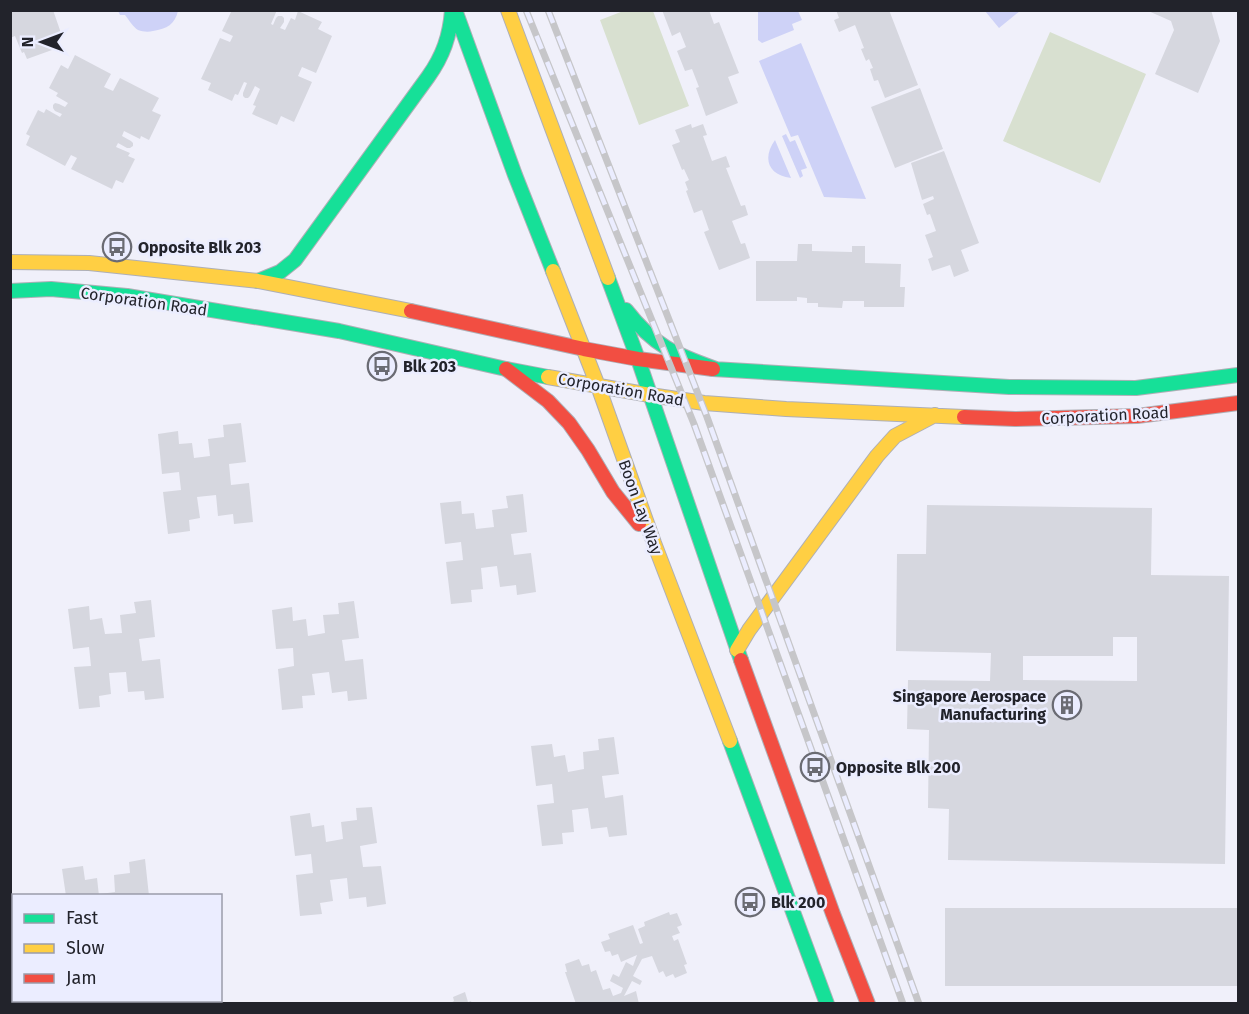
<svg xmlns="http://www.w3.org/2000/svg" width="1249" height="1014" font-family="'Fira Sans',sans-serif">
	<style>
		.green { fill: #d8e0d0 }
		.water { fill: #ced2f7 }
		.building { fill: #d6d7df; fill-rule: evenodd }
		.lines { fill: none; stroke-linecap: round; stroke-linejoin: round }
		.fast-casing { stroke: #aeafb6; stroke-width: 16 }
		.slow-casing { stroke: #aeafb6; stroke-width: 16 }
		.jam-casing { stroke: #aeafb6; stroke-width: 16 }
		.fast { stroke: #16e098; stroke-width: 14 }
		.slow { stroke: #ffcf43; stroke-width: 14 }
		.jam { stroke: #f24e42; stroke-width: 14 }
		.rail-casing { stroke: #c6c6c9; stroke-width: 7 }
		.rail { stroke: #ebedff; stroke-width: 4.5; stroke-dasharray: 14; stroke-linecap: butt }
		.labels { text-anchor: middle; stroke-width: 5; stroke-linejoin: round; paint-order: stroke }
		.poi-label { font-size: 16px; font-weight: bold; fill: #22232b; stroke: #ebedff; text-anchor: start }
		.street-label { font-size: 16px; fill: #22232b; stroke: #ebedff }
	</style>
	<rect width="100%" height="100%" fill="#f0f0fa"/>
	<path class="green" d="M626,10l27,1 36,95 -50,19 -39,-105z
		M1050,32l96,42 -46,109 -97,-42z"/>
	<path class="water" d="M118,11h60c-3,13 -11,18 -25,20 -4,1 -10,1 -15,-1 -5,-3 -9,-10 -13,-15h-5z
		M758,11h40l4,9 -10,4 2,6 -32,13 -4,-3z
		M985,11h35l-21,17z
		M801,43l65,156 -42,-2 -26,-62 -7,2 -32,-76z
		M786,134l4,8 5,-2 12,28 -6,2 2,6 -3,2 -18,-42z
		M775,140l16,38c-23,-3 -29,-20 -16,-38z"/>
	<path class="building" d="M10,10h43l9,26 -13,5 3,9 -25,9 -3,-7 -2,1 -7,-17 -5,2z
		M232,10h45l-6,14 2,1 3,-7 2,-2h4l2,2v4l-4,6 5,2 6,-12 4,2 3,-9 24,11 -4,7 14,7 -16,37 -14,-6 -4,9 14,6 -18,40 -13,-6 -4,9 -25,-11 4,-8 -3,-1 7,-16 -5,-3 -5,10 -2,2h-3l-2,-2v-3l4,-10 -3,-1 -6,13 -3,-1 -3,7 -24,-11 3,-7 -10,-4 19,-41 10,4 3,-6 -11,-5z
		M662,10h47l5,14 5,-2 20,51 -11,4 10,26 -32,13 -10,-28 3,-1 -7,-18 -7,2 -8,-20 9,-4 -6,-15 -8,4z
		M836,10h53l29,75 -33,13 -7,-18 -4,1 -4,-12 3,-1 -4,-9 -3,2 -5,-12 3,-1 -9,-23 -16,7 -5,-12 5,-2z
		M1146,10h65l9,31 -22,52 -43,-19 19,-44 -3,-9z
		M75,55l36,19 -7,13 9,4 7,-13 39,20 -7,13 9,4 -12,25 -8,-4 -1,3 -16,-8 -2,5 9,5 2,2v3l-3,2h-3l-9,-5 -2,4 14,6 -2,3 7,3 -12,24 -7,-3 -4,9 -41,-20 6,-11 -6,-3 -6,11 -39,-21 4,-9 -4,-2 12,-24 6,3 2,-4 14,8 2,-3 -7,-3 -2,-3v-3l2,-2 4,1 6,3 3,-4 -12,-7 2,-3 -9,-5 12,-23 7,4z
		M920,88l23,61 -48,19 -24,-61z
		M691,124l1,4 11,-4 4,11 -4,1 9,25 14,-5 4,11 -4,1 15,38 4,-1 3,10 -16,6 9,23 4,-1 5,15 -31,12 -15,-38 5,-2 -7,-20 -8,3 -8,-22 2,-1 -3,-8 4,-2 -5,-11 -2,1 -10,-25 8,-3 -5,-12z
		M944,151l35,92 -18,7 8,21 -15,6 -4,-12 -18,6 -4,-12 5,-2 -8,-22 11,-4 -6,-17 -3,1 -4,-11 11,-5 -1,-3 -11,4 -11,-37z
		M798,244h14v7l40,1v-6h13v17l36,1 -1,23h5l-1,20h-40v-6h-21l-1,7 -24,-1v-4h-11v-5l-10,-1v4h-41v-40h41z
		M241,423l5,39 -17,2 2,21 18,-2 4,39 -19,2 -1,-10 -15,2 -2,-21 -19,2 3,21 -11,2 1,11 -22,3 -5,-42 18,-2 -2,-18 -17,2 -4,-40 20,-3 1,13 13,-1 2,15 16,-2 -2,-17 16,-2 -1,-12z
		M523,494l4,38 -16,2 3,21 17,-2 5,39 -19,3 -1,-10 -16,2 -3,-21 -16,2 2,21 -12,1 1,12 -21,2 -5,-42 17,-2 -2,-18 -16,2 -5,-41 21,-2 1,13 12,-1 2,16 18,-2 -2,-17 16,-2 -2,-12z
		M927,505l225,3 -1,67 78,1 -4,288 -277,-4 1,-51 -21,-1 1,-78 -22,-1 1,-49 82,1 1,-28 -95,-2 1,-97h29zM1113,637h24v44l-114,-1v-24h90z
		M151,600l4,37 -16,2 3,22 18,-2 4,39 -19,2 -1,-9 -16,1 -2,-20 -17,1 2,21 -12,2 1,11 -21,2 -5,-42 17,-1 -2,-19 -16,2 -5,-40 21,-3 1,14 12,-2 3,16 17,-1 -2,-18 16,-2 -2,-11z
		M354,601l5,37 -17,2 3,21 18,-2 4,40 -19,2 -1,-10 -15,2 -3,-21 -17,2 3,21 -13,1 1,12 -21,2 -4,-41 16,-3 -1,-18 -17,1 -4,-39 20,-3 1,14 13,-2 2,17 17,-3 -2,-18 16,-1 -1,-11z
		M614,737l5,37 -17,2 3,22 18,-3 4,40 -18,2 -2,-10 -16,2 -3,-21 -16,2 2,22 -12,1 1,11 -21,2 -5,-41 17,-2 -2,-19 -16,2 -5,-40 21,-2 2,13 11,-2 3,17 16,-3 -1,-17 16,-2 -1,-11z
		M372,807l5,36 -17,3 3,21 18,-1 5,38 -19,3 -1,-10 -17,2 -2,-21 -17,2 3,21 -13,2 2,11 -22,2 -4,-41 17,-2 -2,-19 -16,2 -5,-40 20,-3 2,14 12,-2 2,17 17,-3 -2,-17 16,-2 -1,-12z
		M145,859l4,37h-49v-2l15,-2 -1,-17 16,-2 -1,-11z
		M83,866l2,14 12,-2 2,18h-33l-4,-27z
		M945,908h293v78h-293z
		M669,912l1,3 7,-2 5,12 -5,2 3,6 -8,3 2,5 4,-2 9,25 -3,1 3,8 -12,5 -2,-4 -7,3 -3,-6 -4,2 -7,-17 -10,3 -9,17 9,5 -2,4 -8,-4 -8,15 12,-5 3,13h-63l-11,-32h2l-2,-8 14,-5 3,7 7,-2 2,8 5,-2 7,20 7,-2 3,8 8,-3 2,-5 -13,-7 3,-7 6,3 7,-15 7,4 4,-11 -16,7 -3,-8 -6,2 -2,-5 -5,1 -4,-10 9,-3 -2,-5 25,-9 7,19 3,-1 -5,-14 7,-3 -1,-4z
		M465,992l3,10 3,-1 1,3h-23l5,-3 -1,-4z
		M145,1000h42l1,4h-42z"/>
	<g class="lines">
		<g class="fast-casing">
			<path id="fast" d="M455,10l60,165 38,96
				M608,278l30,81 103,301
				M258,281l22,-9 15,-12 133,-183c15,-21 22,-41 24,-67
				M10,291l41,-2 76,7 212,35 167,38 42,8
				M626,310c28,36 48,44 90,59
				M713,369l296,18 127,1 102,-13
				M730,741l97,263"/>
		</g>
		<g class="slow-casing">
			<path id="slow" d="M508,10l100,268
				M10,262l79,1 169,18 153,30
				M553,271l45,115 56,157 76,198
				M548,377l102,18 54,8 82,6 178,8
				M737,650l12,-20 128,-174 18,-20 40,-21"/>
		</g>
		<g class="jam-casing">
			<path id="jam" d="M411,311l173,38 54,10 75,10
				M506,369l42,32 21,22 19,27 25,42 26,32
				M964,417l51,2 122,-3 101,-13
				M741,660l92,254 35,90"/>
		</g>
		<use href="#fast" class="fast"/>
		<use href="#slow" class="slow"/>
		<use href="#jam" class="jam"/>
		<g class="rail-casing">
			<path id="rail" d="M526,10l168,414 209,580
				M548,10l159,407 212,587"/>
		</g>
		<use href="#rail" class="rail"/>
	</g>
	<defs>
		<g id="bus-ring" transform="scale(1.5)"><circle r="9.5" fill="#ebedff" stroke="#6a6b73" stroke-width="1.5"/><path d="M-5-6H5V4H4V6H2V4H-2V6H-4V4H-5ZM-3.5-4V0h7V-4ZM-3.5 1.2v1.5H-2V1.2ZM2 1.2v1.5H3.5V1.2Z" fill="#6a6b73"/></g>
		<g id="building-ring" transform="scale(1.5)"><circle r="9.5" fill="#ebedff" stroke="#6a6b73" stroke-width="1.5"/><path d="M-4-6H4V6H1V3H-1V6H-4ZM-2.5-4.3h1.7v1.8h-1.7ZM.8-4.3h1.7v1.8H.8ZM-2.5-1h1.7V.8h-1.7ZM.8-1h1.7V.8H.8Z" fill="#6a6b73"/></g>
	</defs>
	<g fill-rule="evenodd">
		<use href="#bus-ring" x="117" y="247"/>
		<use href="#bus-ring" x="382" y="366"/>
		<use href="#building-ring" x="1067" y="705"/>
		<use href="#bus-ring" x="815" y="767"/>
		<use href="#bus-ring" x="750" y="902"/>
	</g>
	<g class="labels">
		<g class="poi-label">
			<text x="138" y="253">Opposite Blk 203</text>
			<text x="403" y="372">Blk 203</text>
			<text x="1046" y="702" text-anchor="end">Singapore Aerospace<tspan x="1046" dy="18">Manufacturing</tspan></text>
			<text x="836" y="773">Opposite Blk 200</text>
			<text x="771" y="908">Blk 200</text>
		</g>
		<g class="street-label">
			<text transform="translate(144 301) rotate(8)" y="6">Corporation Road</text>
			<text transform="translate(621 389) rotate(10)" y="6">Corporation Road</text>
			<text transform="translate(1105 415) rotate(-3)" y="6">Corporation Road</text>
			<text transform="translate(641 507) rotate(70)" y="6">Boon Lay Way</text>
		</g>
	</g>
	<rect width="1249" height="1014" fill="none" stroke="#22232b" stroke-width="24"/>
	<rect x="12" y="894" width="210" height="108" fill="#ebedff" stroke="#9b9caa" stroke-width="1.5"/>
	<rect x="24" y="914" width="30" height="9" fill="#16e098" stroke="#9b9caa" stroke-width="1.5"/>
	<text x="66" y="924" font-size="18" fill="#22232b">Fast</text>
	<rect x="24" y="944" width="30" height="9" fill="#ffcf43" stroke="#9b9caa" stroke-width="1.5"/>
	<text x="66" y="954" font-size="18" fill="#22232b">Slow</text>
	<rect x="24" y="974" width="30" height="9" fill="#f24e42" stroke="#9b9caa" stroke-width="1.5"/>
	<text x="66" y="984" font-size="18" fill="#22232b">Jam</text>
	<g transform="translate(42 42) rotate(270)" stroke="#ebedff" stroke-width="4.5" paint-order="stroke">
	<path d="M0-4.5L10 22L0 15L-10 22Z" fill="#22232b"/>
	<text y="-9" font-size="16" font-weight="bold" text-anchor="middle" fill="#22232b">N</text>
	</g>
</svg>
